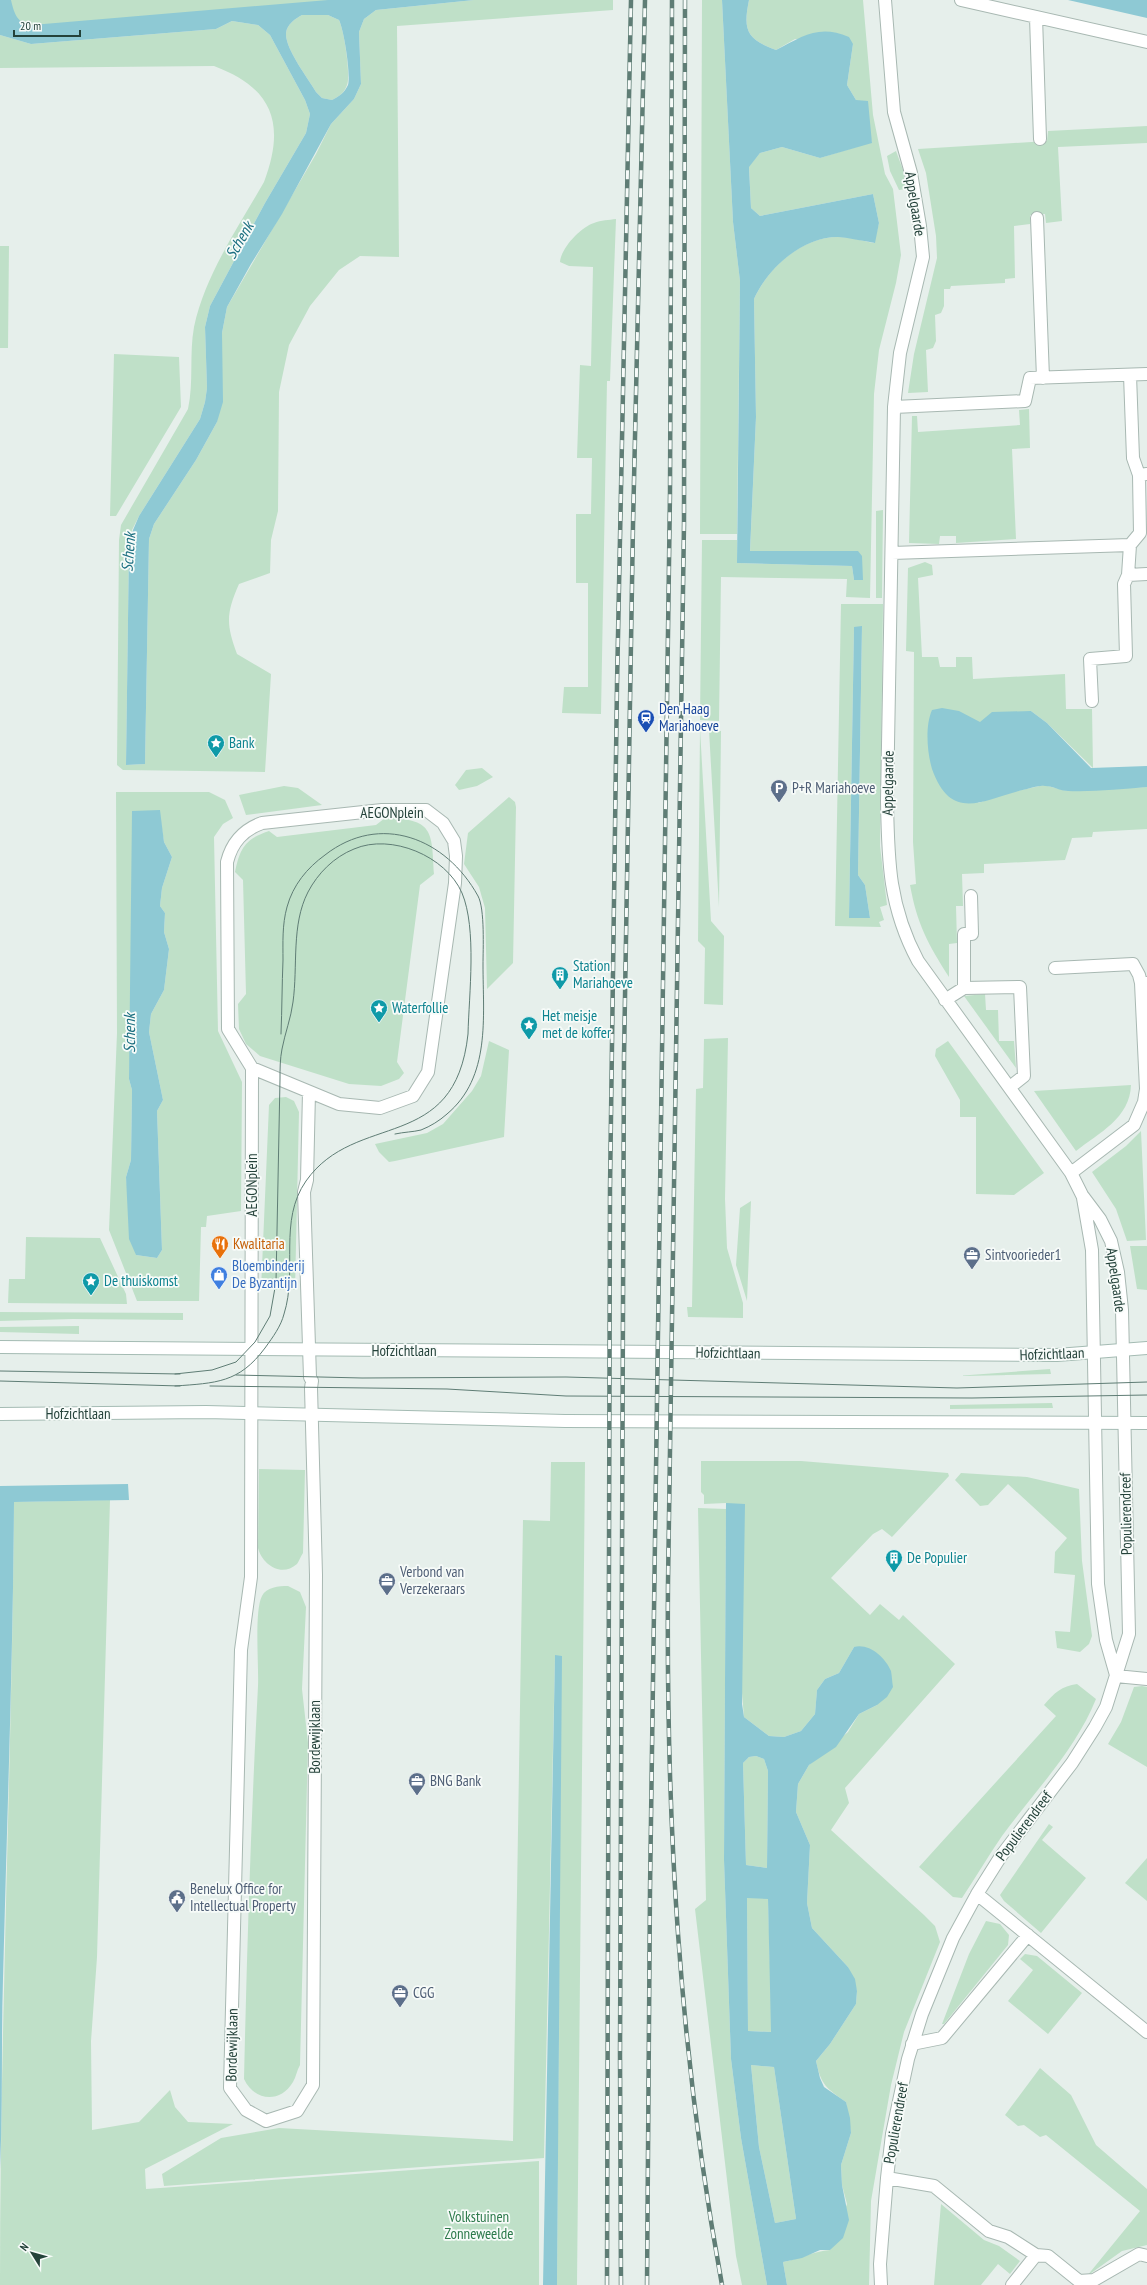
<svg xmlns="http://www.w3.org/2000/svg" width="1147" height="2285" font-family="'PT Sans Narrow',sans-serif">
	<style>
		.green { fill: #bfe0c8; fill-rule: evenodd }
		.water { fill: #8ec9d4; fill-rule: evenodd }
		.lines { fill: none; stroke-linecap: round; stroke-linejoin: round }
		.minor-casing { stroke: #a8b8b2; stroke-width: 14 }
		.secondary-casing { stroke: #a4bbb3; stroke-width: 14 }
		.minor { stroke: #fff; stroke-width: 12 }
		.secondary { stroke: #fff; stroke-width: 12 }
		.tram { stroke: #5f7d75; stroke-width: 1 }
		.rail-casing { stroke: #5f7d75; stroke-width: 4.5 }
		.rail { stroke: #f7fbf9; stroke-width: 3; stroke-dasharray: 9; stroke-linecap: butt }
		.labels { text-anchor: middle; stroke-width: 3.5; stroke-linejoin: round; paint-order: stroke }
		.street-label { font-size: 15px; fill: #24423a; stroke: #f7fbf9 }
		.transit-label { font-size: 15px; fill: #164399; stroke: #f7fbf9; text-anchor: start }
		.culture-label { font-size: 15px; fill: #0d838f; stroke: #f7fbf9; text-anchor: start }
		.service-label { font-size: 15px; fill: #4e5e75; stroke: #f7fbf9; text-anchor: start }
		.food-label { font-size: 15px; fill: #c56008; stroke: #f7fbf9; text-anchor: start }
		.shop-label { font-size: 15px; fill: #366cbe; stroke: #f7fbf9; text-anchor: start }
		.park-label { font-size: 15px; fill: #2d7a4b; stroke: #f7fbf9 }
		.water-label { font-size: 16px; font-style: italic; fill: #1c6f80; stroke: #f7fbf9 }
	</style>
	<rect width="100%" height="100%" fill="#e6efeb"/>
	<path class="green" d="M2,0h404l-405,32z
		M474,0h139v10l-216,16 2,231 -39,-1 -21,14 -29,36 -21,39 -10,47 -1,119 -7,29 -1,33 -31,11c-13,30 -13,40 -2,70l34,20 -6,98 -142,-2 -6,-5 2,-225 2,-15 67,-116c6,-27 1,-55 6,-82 11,-52 44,-99 70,-145 22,-58 9,-94 -50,-116l-214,2v-33l31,9 185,-15 16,-8 26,4 12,10 35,65 5,14 -4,19 -41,70 -55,103 -5,21 2,61 -2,14 -5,17 -61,97 -7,14 -3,16 -3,219 19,-1 4,-225 5,-15 42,-64 21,-38 5,-89 5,-26 89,-153 15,-30 23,-25 7,-15 -2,-52 5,-13 12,-9z
		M702,0h20l11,222 7,59 -3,253h-37z
		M749,0h114l10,115 12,59 8,15 8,66 -5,28 -17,67 -5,44 -4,204 -24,-1 1,-18 -126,-2 -2,144 -19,-1 2,-180h35v23l115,3 2,14 4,-29 -108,1 6,-135 -2,-118c14,-31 47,-62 84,-62 12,0 25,4 36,6l5,-20 -6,-29 -113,22 -9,-8 -2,-42 11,-13 22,-6 38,11 52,-16 -16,-42 -9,-15 6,-41 -58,-5 -19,11c-30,-11 -33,-20 -27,-50z
		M302,15h26l11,5c5,10 12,55 8,65 -3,8 -7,11 -15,15l-10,-2 -6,-6c-8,-14 -31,-43 -30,-59 1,-9 9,-14 16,-18z
		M1147,126v17l-89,4 4,74 -16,2 -1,-9 -15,1v9l-16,2 1,52 -10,1v4l-54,3 -1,3h-6v17l-3,7 -6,2 1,26 -3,7 -7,2 2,42 -20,1 6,-39 23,-96 -1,-22 -10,-63 -8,-24 129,-8 1,-10z
		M896,151l7,19 3,19 -7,1 -9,-19 -3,-15z
		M616,219l-6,162h-3l-6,333 -39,-1 2,-26h24v-104h-12v-69h15l1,-56h-15l3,-93 11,1 2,-99 -24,-1 -9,-4c1,-14 21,-35 34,-39 7,-3 15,-3 22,-4z
		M0,246h9l-1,102h-8z
		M114,354l65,3 2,50 -65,109h-6z
		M1029,409l1,39 -18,1 4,90 -60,4v-7h-16l-1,8 -30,-1 3,-127h5l1,16 102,-7 -1,-15z
		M883,510l-1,88h-6v-87z
		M925,562l7,3 1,10 -15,3 4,79h16l2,10h16v-10h16l1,22 92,-5 1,35h26l1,59 -46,-45 -16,-12 -53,92 30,-10 36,-8 23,6 80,-4v42l-54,3 -1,5 -20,1 -7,22 -81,4v9l-22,1 1,32h-7l1,37 -8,1v33c-21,-33 -32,-53 -39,-92l6,-1 -3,-42 1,-190 -8,-1 2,-83z
		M841,604h42l-3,242 7,59 -7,2 4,13 -5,2 2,5 -46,-1zM854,627h8l-4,248 7,10 5,33 -21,-1z
		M700,729l11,192 13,15 -1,69 -19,-1 1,-56 -7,-7z
		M709,730l12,1 -2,176z
		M482,768l11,9 -16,9 -18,4 -4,-5 11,-15z
		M284,786l14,2 24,17 -76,10 -7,-20z
		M116,792h93l16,8 8,18 -10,6 -9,13 4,194 24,51 -1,129 -34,5 -1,11h-5l-2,74h-62l-28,-71 8,-197zM159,810l5,32 8,15 -10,31 -2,18 5,7 -1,19 5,17 -5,41 -13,24 -2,18 14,68 -6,11 5,139 -5,8 -21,-3 -10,-78 5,-17 1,-70 -3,-11 2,-43z
		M509,797l6,5 1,5 -3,156 -26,26 -2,-81 -6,-21 -15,-23 4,-31z
		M385,818c48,1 47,12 49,56l-14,11 -23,177 7,11 -5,6 -18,7 -32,-2 -89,-28 -14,-12 -7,-15 -1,-25 8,-10 -3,-114 -8,-8c5,-24 10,-33 34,-41l8,6 99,-12z
		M985,994l1,16h12l1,31h15l2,27 -52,-72z
		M728,1038l-3,161 2,49 16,55v15l-55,-1 -1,-10h5l4,-218 7,-1 1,-49z
		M489,1041l20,9 -5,87 -109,24 -6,1 -10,-10 -4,-8 52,-11 16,-9 29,-33 9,-15z
		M948,1041l96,132 -30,22 -38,-1v-77h-16v-17l-25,-44 1,-7z
		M1131,1085c-1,33 -32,48 -55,66l-42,-60z
		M286,1097l8,4 5,11 -4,178h-34l8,-185 6,-7z
		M1141,1131l5,109 -19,1 -11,-32 -24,-37 34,-26z
		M751,1201l-4,100 -11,-36 4,-57z
		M26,1237l74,1 26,56 1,10 -119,-1 1,-24h16z
		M1130,1246h17v44l-10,-1z
		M0,1312l183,1v7l-110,-1 -73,2z
		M79,1326v8l-79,-2v-5z
		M1050,1369l1,5 -95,2z
		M1052,1403l1,5 -103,1v-4z
		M701,1461h100l147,12 1,3 -57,61 -10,-8 -9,5 -42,44 39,37 10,-11 19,16 4,-5 52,49 -110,124 4,15 -18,27 93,85 11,11 5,16 -36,90 -13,53 -20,116 -2,84h-82l-4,-23c16,-3 31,-11 47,-12l17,-46 -5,-19 -1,-20 10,-32 -5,-31c-20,-14 -25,-17 -30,-41l14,-17 26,-40 1,-13 -9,-24 -36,-39 -5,-25 3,-58 -14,-33 2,-28 11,-19 39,-33 11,-18 18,-9 -23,-58 -15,26 -14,6 -8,11 -2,24 -14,17 -17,6 -15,-1 -25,-19 -18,-214 -22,1v-9l-3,-3z
		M551,1462h34l-8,823h-20l4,-629h-6l-11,502 -380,28 -2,-12 59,-36 58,-10 234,13 10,-621 27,1z
		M259,1469l46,1 -2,83c-2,3 -4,8 -6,11 -16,14 -35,0 -39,-16z
		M961,1473l66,4 52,12 3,72 10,75 -3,8 -9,8 -23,-4 -2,-17 15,1 5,-57 -21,-2 1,-21 12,-14 -59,-54 -20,21 -8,1 -25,-26z
		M110,1500l-13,457 -6,84 1,89 47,-8 31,-32 5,17 13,15 45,2 -88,45 1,20 393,-28v124h-539c0,-261 12,-522 14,-783z
		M698,1508l28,1 -2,351 7,199 10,79 26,147h-25l-6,-29 -41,-347 11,-9z
		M288,1586l12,6 6,15 -4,82 6,54 -8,322c-3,5 -4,12 -7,17 -13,22 -39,19 -49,-3 3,-131 7,-262 14,-393 1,-20 -4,-75 4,-90 4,-9 17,-10 26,-10z
		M1077,1684l19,15c-21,52 -62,93 -94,137 -14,20 -26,41 -40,62l-9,-1 -34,-30 137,-151 -12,-11c10,-12 18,-19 33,-21z
		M1142,1686l5,1v80l-39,-23 13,-22 13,-35z
		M756,1756l8,3 4,12 -1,97 -21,-3 -3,-102 6,-6z
		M1049,1824l4,3 -11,13 44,38 -45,55 -37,-32 -4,-6z
		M1147,1858v43l-22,-18z
		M747,1898h21l4,134 -24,-1z
		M986,1921l14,3 9,11 -1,10 -64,79h-2l27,-70z
		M1025,1954l12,2 45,37 -34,41 -40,-33 25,-31 -13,-11z
		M751,2065l23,2 22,152 -21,4 -16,-76z
		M1040,2068l31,27 25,50 51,44v56l-25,6 -35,25 53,-65 -94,-76 -6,2 -16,-12 -6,1 -13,-11z
		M941,2204l43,36 15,6 21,15 -10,13 -12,-10 -17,21h-47z"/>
	<path class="water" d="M0,0h11c3,13 6,24 21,25l296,-25h146l-98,10 -12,9 -5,13 2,52 -7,15 -23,25 -49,90 -31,50 -24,43 -5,26 1,69 -6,20 -21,38 -42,64 -5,15 -4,225 -19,1 3,-219 4,-16 6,-14 61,-97 5,-17 2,-14 -2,-61 5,-21 55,-103 41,-70 4,-19 -5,-14 -35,-65 -12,-10 -26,-4 -16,8 -185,15 -31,-9zM302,15h26l11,5c5,10 12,55 9,65 -4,8 -8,11 -16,15l-10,-2 -6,-6c-8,-14 -31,-43 -30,-59 1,-9 9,-14 16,-18z
		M722,0h27c-6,30 -3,39 27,50 27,-14 43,-26 73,-13l4,7 -6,41 9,15 12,1 4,42 -52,15 -38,-11 -22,6 -11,14 2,41 9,8 113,-22 6,29 -4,20c-12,-2 -25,-5 -37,-6 -36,0 -70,31 -84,62l2,118 -6,134h108l4,5 1,24h-9l-2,-14 -115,-3 3,-282 -7,-59z
		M1068,0h79v18z
		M862,626l-4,249 7,10 5,33h-21l5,-291z
		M942,708l17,3 21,11 12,-10 39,-1 16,12 44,45 56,-2v21c-26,2 -53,5 -79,4 -8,0 -15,-5 -23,-5 -6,-1 -13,2 -18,3 -42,9 -75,36 -95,-20 -5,-17 -7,-43 0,-59z
		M160,810l4,32 8,15 -10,31 -2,18 5,7 -1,19 5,17 -5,41 -13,24 -2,18 14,68 -6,11 5,139 -5,8 -21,-3 -7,-16 -3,-62 5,-17 1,-70 -3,-11 3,-268z
		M128,1484l1,16 -115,2c-1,158 -7,317 -11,476 -2,63 0,127 -3,191v-683z
		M726,1503l19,1 -3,200 2,13 25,19 15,1 17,-6 14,-17 2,-24 8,-11 14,-6 15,-26c15,-4 31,10 37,24 1,5 1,11 2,16l-6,10 -10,8 -18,9 -23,33 -27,18 -11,19 -2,28 14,33 -3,58 5,25 36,39 7,12 2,12 -1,13 -26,40 -14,17 4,17 4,9 22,15 4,16 1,15 -10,32 1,20 7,35 -6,18 -13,12h-10l-18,8 -19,4 4,23h-20l-26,-147 -10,-79 -7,-199zM756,1756l8,3 4,12 -1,97 -21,-3 -3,-102 6,-6zM747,1898l21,1 3,133 -23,-1zM751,2065l23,2 22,152 -21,4 -16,-76z
		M555,1655l7,1 -5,629h-14z"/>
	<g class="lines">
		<g class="minor-casing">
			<path id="minor" d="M961,0l186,42
				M1036,17l4,122
				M1037,218l6,160
				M1130,375l3,83 6,17
				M894,407l131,-6 5,-23 117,-4
				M892,553l238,-8 10,-12 -1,-58 8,-1
				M1128,575l19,-1
				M1092,701l-2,-42 36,-3 -2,-72 4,-9 2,-30
				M1055,968l78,-4 6,11 2,8
				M964,988v-54h8l-1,-38
				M945,1000l19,-12 56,-1 4,89 -14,11
				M252,1068l87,36 41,4 33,-12 15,-24 27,-189 1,-27 -2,-15 -11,-18 -17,-13h-44l-120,13c-19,7 -30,19 -35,39l1,167 24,39 -1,509 -10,73 -11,438 16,22 20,11 31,-10 16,-26 3,-510 -5,-187 1,-7 -2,-4 -6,-185 3,-12 2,-88
				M1071,1173l63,-48 10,-23 2,-13 -5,-106h6
				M1083,1198l9,52 6,334 8,56 10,35
				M1116,1676l31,3
				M977,1894l170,138
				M912,2044l30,-6 86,-103
				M887,2178l47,8 55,45 19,6 28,18 12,1 31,25 15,-1 45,-26 8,2
				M881,2285l-1,-21 7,-86 5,-44 16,-75 14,-45 31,-76 24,-44 24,-38 71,-93 23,-36 11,-20 23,-73 -7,-324 -4,-38 -7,-31 -11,-22 -18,-24 -11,-22 -153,-212c-29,-54 -30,-99 -31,-160l7,-394 6,-54 23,-96 -3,-31 -9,-53 -17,-61 -9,-112
				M1012,2285l24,-30"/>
		</g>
		<g class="secondary-casing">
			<path id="secondary" d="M0,1347l1057,8 90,-7
				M0,1414l206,-2 359,9 582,2"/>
		</g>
		<use href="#minor" class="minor"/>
		<use href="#secondary" class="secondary"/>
		<path class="tram" d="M281,1034c1,-25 1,-49 2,-74 0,-17 -1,-35 4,-53 6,-22 20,-39 38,-52 55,-43 121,-17 153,41 7,13 5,53 5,69 0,52 8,112 -36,149 -8,7 -16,12 -26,16 -8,2 -17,2 -26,4
			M0,1371l180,3
			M236,1375l126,3 204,-1 391,11 190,-6
			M0,1381l180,5
			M175,1386c41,-3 64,-3 90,-38 8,-11 16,-22 19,-34 14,-44 -6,-93 22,-133 50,-71 149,-26 162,-147 1,-40 9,-105 -6,-141 -16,-37 -71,-60 -108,-44 -20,8 -36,24 -46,43 -17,33 -10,74 -15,110 -2,16 -8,31 -11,47 -2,10 -2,20 -2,30l-4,203 -6,34 -15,26 -19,20 -24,8 -37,4
			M210,1386l237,3 119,7 406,2 175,-3"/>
		<g class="rail-casing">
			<path id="rail" d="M685,0l-1,524 -16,1059c-2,238 11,468 54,702
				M607,2285l3,-1097 7,-503 14,-685
				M621,2285l-1,-230 4,-998 9,-532 12,-525
				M647,2285l3,-395 20,-1397 2,-493"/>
		</g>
		<use href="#rail" class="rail"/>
	</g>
	<defs>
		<g id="station-pin" transform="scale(0.9)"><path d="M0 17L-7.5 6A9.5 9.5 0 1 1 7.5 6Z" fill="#1a4fb4" stroke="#f7fbf9"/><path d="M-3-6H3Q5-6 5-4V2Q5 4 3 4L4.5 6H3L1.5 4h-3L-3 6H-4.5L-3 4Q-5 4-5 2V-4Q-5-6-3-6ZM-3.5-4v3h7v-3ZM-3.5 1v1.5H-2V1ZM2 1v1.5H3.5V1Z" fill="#fff"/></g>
		<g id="sight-pin" transform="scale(0.9)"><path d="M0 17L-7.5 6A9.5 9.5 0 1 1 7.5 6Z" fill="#0f9aa8" stroke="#f7fbf9"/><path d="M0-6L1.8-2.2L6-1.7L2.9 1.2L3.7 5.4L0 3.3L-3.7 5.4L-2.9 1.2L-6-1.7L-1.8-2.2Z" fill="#fff"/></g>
		<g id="parking-pin" transform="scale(0.9)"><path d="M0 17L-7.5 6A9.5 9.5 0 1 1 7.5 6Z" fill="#5c6f8a" stroke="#f7fbf9"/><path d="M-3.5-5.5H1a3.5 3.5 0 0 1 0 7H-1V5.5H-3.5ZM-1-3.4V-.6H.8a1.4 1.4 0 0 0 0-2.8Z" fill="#fff"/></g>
		<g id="building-pin" transform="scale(0.9)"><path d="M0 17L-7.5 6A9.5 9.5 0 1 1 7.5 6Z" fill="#0f9aa8" stroke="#f7fbf9"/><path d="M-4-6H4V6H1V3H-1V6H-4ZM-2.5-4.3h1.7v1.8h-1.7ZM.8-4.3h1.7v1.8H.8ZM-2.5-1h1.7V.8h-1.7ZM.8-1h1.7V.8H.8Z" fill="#fff"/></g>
		<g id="restaurant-pin" transform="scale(0.9)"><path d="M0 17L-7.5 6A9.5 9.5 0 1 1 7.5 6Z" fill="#e8710a" stroke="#f7fbf9"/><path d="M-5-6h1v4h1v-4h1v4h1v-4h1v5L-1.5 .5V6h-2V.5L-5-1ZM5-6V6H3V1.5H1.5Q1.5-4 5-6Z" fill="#fff"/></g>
		<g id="office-pin" transform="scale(0.9)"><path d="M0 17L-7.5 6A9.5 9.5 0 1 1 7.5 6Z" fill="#5c6f8a" stroke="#f7fbf9"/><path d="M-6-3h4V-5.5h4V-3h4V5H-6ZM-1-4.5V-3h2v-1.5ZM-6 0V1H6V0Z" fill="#fff"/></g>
		<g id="shop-pin" transform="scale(0.9)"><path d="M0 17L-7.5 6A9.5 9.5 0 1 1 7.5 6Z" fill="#3f7fe0" stroke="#f7fbf9"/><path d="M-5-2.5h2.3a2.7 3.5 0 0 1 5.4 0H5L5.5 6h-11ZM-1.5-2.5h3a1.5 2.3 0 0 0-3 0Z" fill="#fff"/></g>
		<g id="civic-pin" transform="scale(0.9)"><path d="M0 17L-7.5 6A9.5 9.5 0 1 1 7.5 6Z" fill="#5c6f8a" stroke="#f7fbf9"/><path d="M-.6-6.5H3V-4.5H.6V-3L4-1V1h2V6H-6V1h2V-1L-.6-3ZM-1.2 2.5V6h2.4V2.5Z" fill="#fff"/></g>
	</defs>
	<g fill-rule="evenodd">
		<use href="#station-pin" x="646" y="718"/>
		<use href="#sight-pin" x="216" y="743"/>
		<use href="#parking-pin" x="779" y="788"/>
		<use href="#building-pin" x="560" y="975"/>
		<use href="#sight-pin" x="379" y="1008"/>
		<use href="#sight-pin" x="529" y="1025"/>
		<use href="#restaurant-pin" x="220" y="1244"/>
		<use href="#office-pin" x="972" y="1255"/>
		<use href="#shop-pin" x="219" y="1275"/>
		<use href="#sight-pin" x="91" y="1281"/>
		<use href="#building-pin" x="894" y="1558"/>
		<use href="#office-pin" x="387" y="1581"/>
		<use href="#office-pin" x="417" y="1781"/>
		<use href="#civic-pin" x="177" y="1898"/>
		<use href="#office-pin" x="400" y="1993"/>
	</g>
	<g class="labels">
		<g class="street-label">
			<text transform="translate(915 204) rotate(81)" y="5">Appelgaarde</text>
			<text transform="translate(888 783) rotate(-89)" y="5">Appelgaarde</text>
			<text x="392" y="818">AEGONplein</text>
			<text transform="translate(252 1185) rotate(-90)" y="5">AEGONplein</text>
			<text transform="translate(1116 1280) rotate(82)" y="5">Appelgaarde</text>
			<text x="404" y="1356">Hofzichtlaan</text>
			<text transform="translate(728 1353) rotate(1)" y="5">Hofzichtlaan</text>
			<text transform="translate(1052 1354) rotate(-2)" y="5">Hofzichtlaan</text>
			<text x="78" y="1419">Hofzichtlaan</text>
			<text transform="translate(1126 1514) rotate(-91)" y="5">Populierendreef</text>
			<text transform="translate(315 1737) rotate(-90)" y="5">Bordewijklaan</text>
			<text transform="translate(1024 1826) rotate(-53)" y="5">Populierendreef</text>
			<text transform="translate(232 2045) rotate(-89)" y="5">Bordewijklaan</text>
			<text transform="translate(896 2123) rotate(-80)" y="5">Populierendreef</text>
		</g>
		<g class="transit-label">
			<text x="659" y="714">Den Haag<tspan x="659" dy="17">Mariahoeve</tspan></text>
		</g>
		<g class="culture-label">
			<text x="229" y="748">Bank</text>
			<text x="573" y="971">Station<tspan x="573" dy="17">Mariahoeve</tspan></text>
			<text x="392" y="1013">Waterfollie</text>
			<text x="542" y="1021">Het meisje<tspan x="542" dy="17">met de koffer</tspan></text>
			<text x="104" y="1286">De thuiskomst</text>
			<text x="907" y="1563">De Populier</text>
		</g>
		<g class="service-label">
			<text x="792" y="793">P+R Mariahoeve</text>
			<text x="985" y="1260">Sintvoorieder1</text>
			<text x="400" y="1577">Verbond van<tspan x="400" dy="17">Verzekeraars</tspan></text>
			<text x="430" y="1786">BNG Bank</text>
			<text x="190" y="1894">Benelux Office for<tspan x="190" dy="17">Intellectual Property</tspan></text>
			<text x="413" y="1998">CGG</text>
		</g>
		<g class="food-label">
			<text x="233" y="1249">Kwalitaria</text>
		</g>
		<g class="shop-label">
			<text x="232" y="1271">Bloembinderij<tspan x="232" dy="17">De Byzantijn</tspan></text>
		</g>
		<g class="park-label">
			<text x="479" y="2222">Volkstuinen<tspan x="479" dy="17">Zonneweelde</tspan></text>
		</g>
		<g class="water-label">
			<text transform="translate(239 240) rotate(-60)" y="6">Schenk</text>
			<text transform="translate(128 552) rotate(-86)" y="6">Schenk</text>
			<text transform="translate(129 1033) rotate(-90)" y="6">Schenk</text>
		</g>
	</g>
	<g transform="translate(32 2253) rotate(307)" stroke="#f7fbf9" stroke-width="3" paint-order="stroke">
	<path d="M0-3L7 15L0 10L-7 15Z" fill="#24423a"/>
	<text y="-6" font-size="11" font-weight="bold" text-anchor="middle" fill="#24423a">N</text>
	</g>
	<path d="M14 30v6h66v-6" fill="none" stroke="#24423a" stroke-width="2"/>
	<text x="20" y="30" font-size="12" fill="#24423a" stroke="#f7fbf9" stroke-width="3" paint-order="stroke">20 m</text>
</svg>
